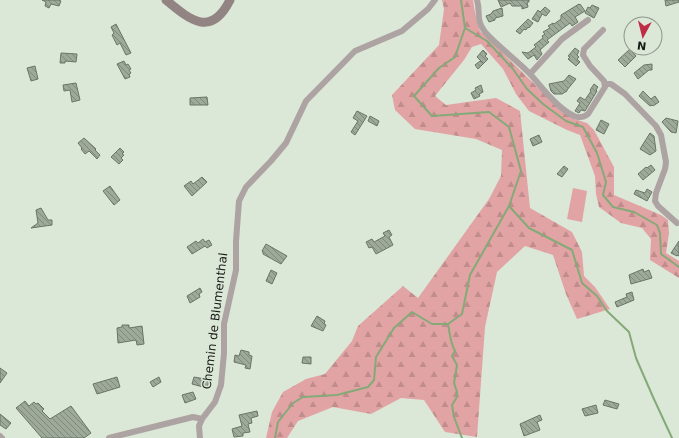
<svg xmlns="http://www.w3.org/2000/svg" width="679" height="438" font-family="'DejaVu Sans',sans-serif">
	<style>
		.forest { fill: url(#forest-firs) }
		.garden { fill: #e2a3a4 }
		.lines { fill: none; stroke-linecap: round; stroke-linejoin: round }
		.stream { stroke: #84aa78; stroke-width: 2 }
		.building { fill: url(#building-back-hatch); stroke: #697566 }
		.street { stroke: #ada3a3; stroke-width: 6 }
		.secondary { stroke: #938484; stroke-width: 9 }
		.labels { text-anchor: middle; stroke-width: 3; stroke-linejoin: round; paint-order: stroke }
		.street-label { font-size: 12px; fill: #161b15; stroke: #dbe7d7 }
	</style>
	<defs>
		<pattern id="forest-firs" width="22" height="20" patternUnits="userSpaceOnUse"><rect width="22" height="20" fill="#e2a3a4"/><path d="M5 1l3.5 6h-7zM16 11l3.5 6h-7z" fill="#c18c8c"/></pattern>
		<pattern id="building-back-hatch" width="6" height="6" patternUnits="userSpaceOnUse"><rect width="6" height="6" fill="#9da999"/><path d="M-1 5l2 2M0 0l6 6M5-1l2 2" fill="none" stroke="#7f897c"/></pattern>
	</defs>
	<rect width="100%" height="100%" fill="#dbe7d7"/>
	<path class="forest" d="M442,0h31l3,19 4,12 84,82 10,6 13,4 7,7 20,37v28l47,20 7,5 1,13 -3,20 13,8v17l-29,-18 1,-21 -9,-11 -21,-5 -22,-16 -3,-13 -1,-18 -15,-41 -13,-5 -38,-19 -13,-17 -13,-25 -22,-25 -9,3 -8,13 -29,36 11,9 50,-7 24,13 10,97 42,24 10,20 2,24 11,11 15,22 -33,10 -11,-25 -13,-39 -28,-9 -28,26 -12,55 -8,110 -32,-5 -21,-32 -23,-2 -30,16 -38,-7 -35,14 -11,17h-21l6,-26 11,-20 23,-13 19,-5 27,-33 6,-15 45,-40 15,12 71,-99 12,-23 1,-26 -26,-11 -61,-10 -20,-19 -3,-15 47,-50 5,-36z"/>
	<path class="garden" d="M573,188l14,3 -5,31 -15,-3z"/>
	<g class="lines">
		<path class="stream" d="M465,28l22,13 26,28 14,20 16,15 23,17 17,6 14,26 9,29 -3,13 10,12 21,5 23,13 3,8 1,21 18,13
			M509,206l20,22 43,22 10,33 15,13 10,15 22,21 7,26 17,39 19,41
			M448,324c2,10 2,18 7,27l-3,5 5,9 -3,18 3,9v5l-5,8 2,12 8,21
			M275,438l3,-16 15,-19 10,-6 34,-2 31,-8 6,-7 2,-23 18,-29 18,-16 20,12h16l14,-10 8,-39 39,-69 12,-35 -12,-44 -20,-15 -57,4 -18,-20 25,-28 16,-11 10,-29 -4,-28"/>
	</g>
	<path class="building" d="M42,0h16l3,1 -2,5 -8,-2 -2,4 -4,-2 1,-4z
		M498,0h31v2h-2l1,5 -6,2v-3h-10l-2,-3 -9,4z
		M665,0h14v2l-13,4z
		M579,4v1l1,-1 5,7 -10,6 3,5 -6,4 -2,-3 -23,17 2,2 -9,8 2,4 -5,6 -3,-5 -6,4 -6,-7 6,1 8,-6 -2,-2 9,-7 -1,-2 3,-2 -2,-2 7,-4 -2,-2 5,-3 1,1 7,-5v-4z
		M592,5l7,3 -5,10 -9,-5 3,-6 2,1z
		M545,7l5,4 -4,5 -4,-2 -4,8 -6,-3 6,-9 2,2z
		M502,8l1,8 -8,2v2l-6,2 -3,-6 5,-2 2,-3z
		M528,19l5,4 -4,5 -1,-1 -2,3 -2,-1 -4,5 -4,-3z
		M116,24l15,29 -5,2 -6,-12 -3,2 -5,-10 2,-2 -3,-6z
		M575,48l4,3 -2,4 2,2 -2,2 3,3 -4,4 -8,-7 2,-2 -2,-1z
		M630,49l6,7 -11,11 -7,-7z
		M483,50l4,4 -2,2 3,3 -10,10 -3,-4 5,-4 3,2 -6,-6z
		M61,53l16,1 -1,8 -11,-1v2h-5z
		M124,61l2,4 2,-1 3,5 -2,1 2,3 -2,1 1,3 -5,2 -8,-15z
		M652,64v6h-3l-11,9 -4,-6 10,-8z
		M35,66l3,13 -7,2 -4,-13z
		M569,75l7,4 -9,11v1l-5,3h-8l-3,-3 -2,-7 15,-3z
		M76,83l4,17 -8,2 -2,-12 -6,1 -1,-6z
		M594,84l4,3 -2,3 1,1 -12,20 -4,-1 -2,3 -4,-2 5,-8 -3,-2 3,-4 5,3 6,-9 -1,-1z
		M481,85l2,7 -4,2 1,2 -6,3 -3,-6 5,-3 -1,-2z
		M643,91l8,8 4,-3 4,6 -6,4 -1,-1 -2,1 -11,-10z
		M207,97l1,8h-18v-7z
		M357,111l10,5 -12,19 -4,-3 7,-11 -5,-3z
		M370,116l9,5 -2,5 -9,-5z
		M666,118l12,3 -2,12 -5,-1 -9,-10z
		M601,120l8,4 -5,10 -8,-4z
		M650,133l4,3 2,15 -6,4 -10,-6z
		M539,135l3,7 -9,4 -3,-7z
		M84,138l12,11 -1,1 5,5 -3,4 -8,-8 -4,3 -4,-5 1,-1 -4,-5z
		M120,148l4,4 -2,2 2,1 -3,3 2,2 -4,4 -8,-7z
		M651,165l4,5 -12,10 -5,-6 8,-7 1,1z
		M564,166l4,3 -6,8 -5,-3z
		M202,177l5,5 -15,14 -8,-10 7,-5 2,3z
		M110,186l10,14 -6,5 -11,-14z
		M647,189l5,3 -5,9 -13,-7 2,-4 9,3z
		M41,208l7,12h4v5l-21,3 7,-5 -2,-13z
		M389,230l3,5 -3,2 4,8 -17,9 -4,-7 -3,1 -3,-6 6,-3 2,3 11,-6 -2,-3z
		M203,239l2,3 4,-2 3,5 -5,3 -2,-2 -13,8 -5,-7 9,-6 2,2z
		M679,241v15l-2,-1v1l-6,-3z
		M266,244l21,12 -6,8 -18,-10v-2l-1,-1z
		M643,269l1,3 5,-2 3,8 -21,6 -2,-9z
		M271,270l6,3 -5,11 -6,-3z
		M200,288l2,4 -3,2 1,3 -10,6 -3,-7z
		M632,292l2,8 -17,7 -2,-5 12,-5 -1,-3z
		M317,316l8,5 -1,3 2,1 -3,6 -12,-5z
		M122,325h7v3l13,-2 2,18 -7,1 -1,-5 -18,3 -1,-15 5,-1z
		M241,350l8,2v3l3,1 -2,13 -5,-1 1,-3 -12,-3 1,-7 4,1z
		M303,357h8v7l-9,-1z
		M0,368l7,5 -7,10z
		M208,368l4,1 -5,19 -15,-4 2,-7 11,2z
		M117,377l3,10 -23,7 -4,-10z
		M159,377l2,5 -8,5 -3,-5z
		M193,392l3,7 -11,4 -3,-8z
		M605,400l14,4 -2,5 -14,-4z
		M25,401l4,5 5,-4 2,2 2,-1 6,6 -2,2 8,8 21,-13 20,27 -7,5h-42l-26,-30z
		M596,405l2,8 -13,3 -3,-7z
		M257,411l1,5 -7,2 1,5 -4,1 2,8 -7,1v3l-9,1 -2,-8 10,-3 -3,-11z
		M0,414l11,9 -5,6 -6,-4z
		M540,415l2,5 -5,2 3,8 -16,6 -4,-12z"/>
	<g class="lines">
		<path class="street" d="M477,0c4,13 -2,19 8,32 12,14 32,28 45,42 12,13 27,34 44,42 5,2 9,2 14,-2l17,-27 -1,-6 -14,-15 -7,-11 1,-6 19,-19
			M530,74l32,-35 26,-19
			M605,84h6l14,10 31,32 5,9 5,27 -1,7 -9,24 -1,8 3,5 19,17
			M0,436l2,2
			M109,438l84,-21 9,2
			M200,438l-1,-12 3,-7 13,-17 6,-17 3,-32v-29l12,-54v-29l3,-40 7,-14 25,-26 15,-18 20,-42 49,-50 47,-20 26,-22 7,-9"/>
		<path class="secondary" d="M166,0c24,20 45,38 64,0"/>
	</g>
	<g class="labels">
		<g class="street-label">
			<text transform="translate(215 321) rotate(-83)" y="4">Chemin de Blumenthal</text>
		</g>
	</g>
	<g transform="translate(643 36) rotate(187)"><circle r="19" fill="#dbe7d7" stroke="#8c9589"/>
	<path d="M0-3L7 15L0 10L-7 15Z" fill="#be2d45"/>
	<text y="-6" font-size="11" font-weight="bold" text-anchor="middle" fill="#161b15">N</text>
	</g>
</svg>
